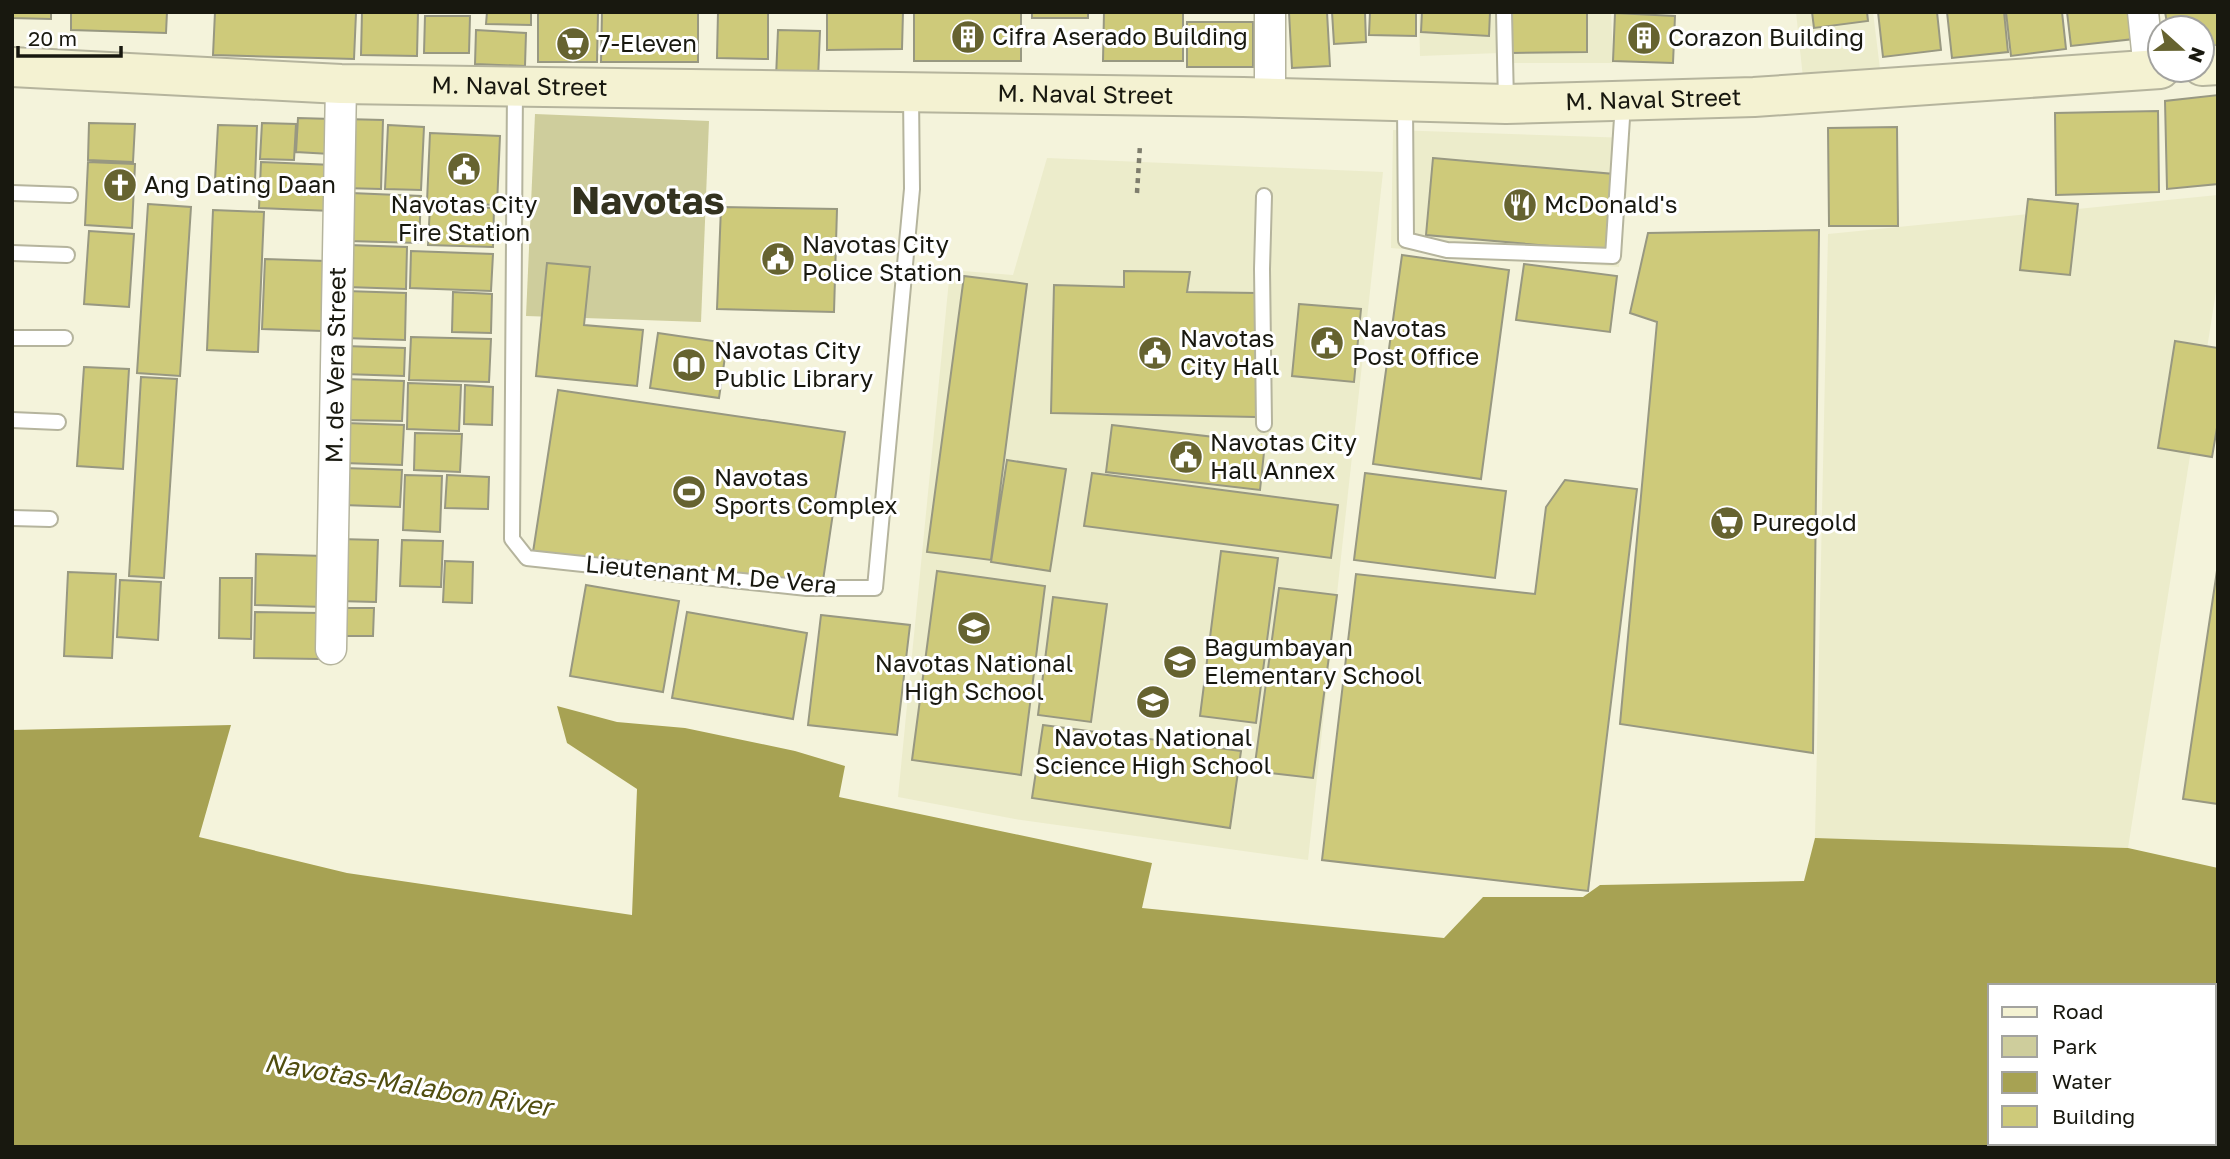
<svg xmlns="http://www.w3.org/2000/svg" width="2230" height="1159" font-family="'Golos Text',sans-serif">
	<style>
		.built { fill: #ececcb }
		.green { fill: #cecd9c }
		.water { fill: #a7a253; fill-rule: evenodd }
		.building { fill: #ceca7a; stroke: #989881; stroke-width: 2 }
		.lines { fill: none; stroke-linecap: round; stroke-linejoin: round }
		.service-casing { stroke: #b5b49d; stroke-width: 18 }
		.minor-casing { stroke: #b5b49d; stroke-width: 33 }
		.secondary-casing { stroke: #b5b49d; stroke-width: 42 }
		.path { stroke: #7e7d6d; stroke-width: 4.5; stroke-dasharray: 5 5; stroke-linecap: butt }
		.service { stroke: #fff; stroke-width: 14 }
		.minor { stroke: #fff; stroke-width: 30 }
		.secondary { stroke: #f4f2d2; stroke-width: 38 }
		.labels { text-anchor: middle; stroke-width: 6; stroke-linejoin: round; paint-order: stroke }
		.poi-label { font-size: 24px; fill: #18180f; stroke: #fff; text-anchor: start }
		.street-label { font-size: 24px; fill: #18180f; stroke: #fff }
		.water-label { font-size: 26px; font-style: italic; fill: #504d0f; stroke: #fff }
		.town-label { font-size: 38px; font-weight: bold; fill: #33321f; stroke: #fff }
	</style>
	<rect width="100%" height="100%" fill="#f4f3db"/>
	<path class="built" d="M1419,12h79l2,41 -80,3z
		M1504,12h107l2,51h-110z
		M1796,12h77l7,57 -77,9z
		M1393,130l237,8 -11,129 -228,-19z
		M1047,158l336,14 -75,688 -293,-41 -117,-22 52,-527 63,5z
		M2218,195v84l-90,569 -313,-10 13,-604z"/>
	<path class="green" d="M535,114l174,7 -8,201 -175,-6z"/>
	<path class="water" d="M557,706l60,16 68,6 110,23 50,15 -6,31 313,66 -10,45 302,30 39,-41h100l17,-12 204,-4 11,-43 313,10 90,20v279h-2206v-417l219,-5 -32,112 148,36 285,42 5,-126 -70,-46zM1990,986h224v157h-224z"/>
	<path class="building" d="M12,12h39v7l-39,-1z
		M71,12h96l-1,21 -95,-3z
		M215,12l141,1 -2,46 -141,-4z
		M362,12h56l-1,44 -56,-1z
		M487,12h44v13l-45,-1z
		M538,12h60l-1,50h-59z
		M602,12h96v50h-97z
		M718,12h50v47l-51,-1z
		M827,12h76l-1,37 -75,1z
		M914,12h107v49h-107z
		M1032,12h56v6h-56z
		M1104,12h79v49h-80z
		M1289,12h38l3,54 -38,2z
		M1332,12h33l1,30 -32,2z
		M1370,12h46v24l-47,-1z
		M1422,12h68l-1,24 -68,-4z
		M1511,12h76v40l-76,1z
		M1812,12h55l1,9 -54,7z
		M1878,12h59l4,38 -58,7z
		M1947,12h57l4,40 -56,6z
		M2006,12h56l4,37 -55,7z
		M2067,12h64l3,27 -63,7z
		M2165,12h53v39l-16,3v-26h-34z
		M1615,13l60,3 -2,47 -60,-2z
		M425,16h45l-1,37h-45z
		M1187,22h66v45h-66z
		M476,30l50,3 -1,33 -50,-2z
		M778,30l42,1 -2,48 -42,-1z
		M2218,95v89l-51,5 -2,-88z
		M2158,111l1,81 -103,3 -1,-82z
		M298,118l34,1 -2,35 -34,-2z
		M345,119l38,1 -2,69 -39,-1z
		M89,123l46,1 -2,38 -45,-2z
		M262,123l34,1 -2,36 -34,-1z
		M218,125l39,1 -2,55 -40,-1z
		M388,125l36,2 -3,63 -36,-1z
		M1897,127l1,99h-69l-1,-98z
		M430,133l70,3 -3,69 -70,-3z
		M1433,158l181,16 -7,77 -181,-16z
		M88,162l47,2 -3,64 -47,-3z
		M261,162l72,3 -2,46 -72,-3z
		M351,193l70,3 -2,47 -70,-2z
		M2028,199l50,5 -8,71 -50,-5z
		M148,204l43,3 -11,169 -43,-3z
		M430,206l64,2 -1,39 -65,-2z
		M721,207l116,2 -3,103 -117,-3z
		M213,210l51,2 -6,140 -51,-2z
		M1819,230l-6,523 -193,-29 37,-402 -27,-9 18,-80z
		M89,231l45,3 -5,73 -45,-3z
		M349,245l58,2 -1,42 -59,-2z
		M411,251l82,3 -2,37 -81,-3z
		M1402,255l107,15 -28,209 -108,-15z
		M265,259l61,2 -3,70 -61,-2z
		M547,263l43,4 -6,58 59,5 -6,56 -101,-10z
		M1524,264l93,12 -7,56 -94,-12z
		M1124,271l66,1 -3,20 70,1 -1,124 -205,-4 3,-128 70,2z
		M964,276l63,8 -36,276 -64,-8z
		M346,291l60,2 -1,47 -61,-2z
		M453,292l39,2 -1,39 -39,-1z
		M1299,304l62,5 -7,73 -62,-6z
		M658,333l69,10 -8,55 -69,-10z
		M411,337l80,2 -2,43 -80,-2z
		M2175,341l43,7v74l-6,35 -54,-9z
		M345,346l60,2 -1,28 -60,-2z
		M84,367l45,2 -6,100 -46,-3z
		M141,377l36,2 -13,199 -35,-2z
		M344,379l60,2 -2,40 -60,-1z
		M408,383l53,2 -2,46 -52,-2z
		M465,385l28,2 -1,38 -28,-1z
		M558,390l287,42 -24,162 -288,-42z
		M345,423l59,2 -2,40 -58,-2z
		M1112,425l153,18 -5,47 -154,-18z
		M415,433l47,1 -2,38 -46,-2z
		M1007,460l59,9 -16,102 -59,-9z
		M344,468l58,2 -2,37 -57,-2z
		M1092,473l246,32 -7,53 -247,-32z
		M1365,473l141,18 -11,87 -141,-18z
		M405,475l37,1 -2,56 -37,-2z
		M447,475l42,2 -1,32 -43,-1z
		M1565,480l72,9 -49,402 -266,-31 34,-286 179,20 11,-87z
		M339,539l39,1 -2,62 -39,-1z
		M402,540l41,1 -2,46 -41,-1z
		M1221,551l57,7 -22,165 -56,-7z
		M256,554l68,2v51l-69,-2z
		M445,561l28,1 -1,41 -29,-1z
		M2218,564v240l-35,-5z
		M937,571l108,15 -24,189 -109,-15z
		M68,572l48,2 -4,84 -48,-2z
		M220,578h32l-1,61 -32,-1z
		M120,580l41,2 -3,58 -41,-3z
		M586,585l93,16 -16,91 -93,-16z
		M1279,588l58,7 -24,183 -59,-7z
		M1053,597l54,7 -16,118 -53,-7z
		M340,608h34l-1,28h-34z
		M255,612l65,1 -1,46 -65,-1z
		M687,612l120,21 -14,86 -121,-21z
		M821,615l89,10 -13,110 -89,-10z
		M1043,725l198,26 -11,77 -198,-30z"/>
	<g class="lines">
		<g class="service-casing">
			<path id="service" d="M1504,12l2,91
				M515,87l-3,452 15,19 280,30h68l37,-399 -1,-94
				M1405,104l1,136 41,10 166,6 10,-153
				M12,193l58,2
				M1264,196l-2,73 2,155
				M12,253l55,2
				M12,338h53
				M12,420l46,2
				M12,518l38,1"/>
		</g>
		<g class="minor-casing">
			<g id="minor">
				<path d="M2143,12l6,58"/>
				<path d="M1270,98v-86"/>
				<path id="s1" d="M331,649l10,-565"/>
			</g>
		</g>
		<g class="secondary-casing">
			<g id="secondary">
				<path d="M2202,66l16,-1"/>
				<path id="s2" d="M12,67l329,17 902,13 263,7 248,-7 406,-28"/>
			</g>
		</g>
		<path class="path" d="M1137,193l3,-48"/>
		<use href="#service" class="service"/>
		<use href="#minor" class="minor"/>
		<use href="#secondary" class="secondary"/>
	</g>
	<defs>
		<g id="building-disc" transform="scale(1.75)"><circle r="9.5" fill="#666330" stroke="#fff"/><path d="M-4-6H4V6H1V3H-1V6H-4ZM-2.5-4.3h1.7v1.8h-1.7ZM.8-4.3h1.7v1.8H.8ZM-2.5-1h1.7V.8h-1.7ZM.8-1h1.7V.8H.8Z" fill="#fff"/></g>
		<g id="supermarket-disc" transform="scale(1.75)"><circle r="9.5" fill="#666330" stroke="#fff"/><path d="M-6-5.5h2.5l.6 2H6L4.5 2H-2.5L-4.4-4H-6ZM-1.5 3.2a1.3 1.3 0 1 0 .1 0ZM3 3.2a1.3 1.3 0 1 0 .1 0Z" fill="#fff"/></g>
		<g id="civic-disc" transform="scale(1.75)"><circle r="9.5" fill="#666330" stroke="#fff"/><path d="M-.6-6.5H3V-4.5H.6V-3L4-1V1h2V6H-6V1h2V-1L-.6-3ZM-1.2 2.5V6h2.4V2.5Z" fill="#fff"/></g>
		<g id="church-disc" transform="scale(1.75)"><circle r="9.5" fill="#666330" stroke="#fff"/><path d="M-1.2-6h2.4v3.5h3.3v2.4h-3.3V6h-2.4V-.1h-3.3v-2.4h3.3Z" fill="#fff"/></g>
		<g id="restaurant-disc" transform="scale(1.75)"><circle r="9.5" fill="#666330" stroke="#fff"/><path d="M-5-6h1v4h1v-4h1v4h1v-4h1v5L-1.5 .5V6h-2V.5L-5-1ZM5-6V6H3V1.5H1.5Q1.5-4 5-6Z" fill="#fff"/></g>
		<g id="library-disc" transform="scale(1.75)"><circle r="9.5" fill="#666330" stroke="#fff"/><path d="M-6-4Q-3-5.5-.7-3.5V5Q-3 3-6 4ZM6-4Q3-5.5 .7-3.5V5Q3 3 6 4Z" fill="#fff"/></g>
		<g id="stadium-disc" transform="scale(1.75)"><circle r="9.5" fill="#666330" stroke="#fff"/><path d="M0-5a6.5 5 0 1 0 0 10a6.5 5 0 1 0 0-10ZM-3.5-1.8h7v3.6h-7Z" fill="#fff"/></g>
		<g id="school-disc" transform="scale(1.75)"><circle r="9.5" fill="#666330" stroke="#fff"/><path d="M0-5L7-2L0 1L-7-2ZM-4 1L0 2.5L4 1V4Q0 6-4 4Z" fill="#fff"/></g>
	</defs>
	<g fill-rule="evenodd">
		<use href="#building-disc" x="968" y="37"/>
		<use href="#building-disc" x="1644" y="38"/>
		<use href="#supermarket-disc" x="573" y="44"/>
		<use href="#civic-disc" x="464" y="169"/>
		<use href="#church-disc" x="120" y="185"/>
		<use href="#restaurant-disc" x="1520" y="205"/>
		<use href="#civic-disc" x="778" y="259"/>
		<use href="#civic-disc" x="1327" y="343"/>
		<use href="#civic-disc" x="1155" y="353"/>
		<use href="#library-disc" x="689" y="365"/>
		<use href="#civic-disc" x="1186" y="457"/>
		<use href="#stadium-disc" x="689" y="492"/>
		<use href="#supermarket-disc" x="1727" y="523"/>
		<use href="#school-disc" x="974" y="628"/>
		<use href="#school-disc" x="1180" y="662"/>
		<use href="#school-disc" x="1153" y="702"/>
	</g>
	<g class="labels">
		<g class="poi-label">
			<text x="992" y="45">Cifra Aserado Building</text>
			<text x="1668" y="46">Corazon Building</text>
			<text x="598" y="52">7-Eleven</text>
			<text x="144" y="193">Ang Dating Daan</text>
			<text x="464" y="213" text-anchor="middle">Navotas City<tspan x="464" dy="28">Fire Station</tspan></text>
			<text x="1544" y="213">McDonald's</text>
			<text x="802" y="253">Navotas City<tspan x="802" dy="28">Police Station</tspan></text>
			<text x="1352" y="337">Navotas<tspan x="1352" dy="28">Post Office</tspan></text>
			<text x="1180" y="347">Navotas<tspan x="1180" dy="28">City Hall</tspan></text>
			<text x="714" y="359">Navotas City<tspan x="714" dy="28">Public Library</tspan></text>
			<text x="1210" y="451">Navotas City<tspan x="1210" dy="28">Hall Annex</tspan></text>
			<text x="714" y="486">Navotas<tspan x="714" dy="28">Sports Complex</tspan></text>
			<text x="1752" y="531">Puregold</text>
			<text x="1204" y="656">Bagumbayan<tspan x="1204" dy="28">Elementary School</tspan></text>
			<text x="974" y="672" text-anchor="middle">Navotas National<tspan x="974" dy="28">High School</tspan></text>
			<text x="1153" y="746" text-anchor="middle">Navotas National<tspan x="1153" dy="28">Science High School</tspan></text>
		</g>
		<g class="street-label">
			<text dy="8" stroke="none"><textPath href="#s2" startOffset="508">M. Naval Street</textPath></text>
			<text dy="8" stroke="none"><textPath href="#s2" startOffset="1074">M. Naval Street</textPath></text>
			<text dy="8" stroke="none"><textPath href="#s2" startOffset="1642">M. Naval Street</textPath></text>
			<text dy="8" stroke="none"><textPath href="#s1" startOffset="284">M. de Vera Street</textPath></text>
			<text transform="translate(711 575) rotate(5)" y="8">Lieutenant M. De Vera</text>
		</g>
		<g class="water-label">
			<text transform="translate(408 1085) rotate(9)" y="9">Navotas-Malabon River</text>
		</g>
		<g class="town-label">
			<text x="648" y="214">Navotas</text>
		</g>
	</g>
	<rect width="2230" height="1159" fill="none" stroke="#18180f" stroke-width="28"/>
	<rect x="1988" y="984" width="228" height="161" fill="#ffffff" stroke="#a3a39f" stroke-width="2"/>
	<rect x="2002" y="1007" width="35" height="10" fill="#f4f2d2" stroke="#a3a39f" stroke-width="2"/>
	<text x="2052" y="1019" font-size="21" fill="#18180f">Road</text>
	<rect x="2002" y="1036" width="35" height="21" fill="#cecd9c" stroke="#a3a39f" stroke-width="2"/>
	<text x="2052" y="1054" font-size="21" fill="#18180f">Park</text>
	<rect x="2002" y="1072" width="35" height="21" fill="#a7a253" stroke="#a3a39f" stroke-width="2"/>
	<text x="2052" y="1089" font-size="21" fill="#18180f">Water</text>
	<rect x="2002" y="1106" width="35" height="21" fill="#ceca7a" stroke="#a3a39f" stroke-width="2"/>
	<text x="2052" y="1124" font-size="21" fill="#18180f">Building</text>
	<g transform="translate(2181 49) rotate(111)"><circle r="33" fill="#ffffff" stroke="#a3a39f" stroke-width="2"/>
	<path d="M0-5L12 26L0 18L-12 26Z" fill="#666330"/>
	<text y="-10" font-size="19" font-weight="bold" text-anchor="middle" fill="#18180f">N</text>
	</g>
	<path d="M18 46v10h103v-10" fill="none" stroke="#18180f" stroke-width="3.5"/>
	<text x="28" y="46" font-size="21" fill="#18180f" stroke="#ffffff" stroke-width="5" paint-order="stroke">20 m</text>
</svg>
